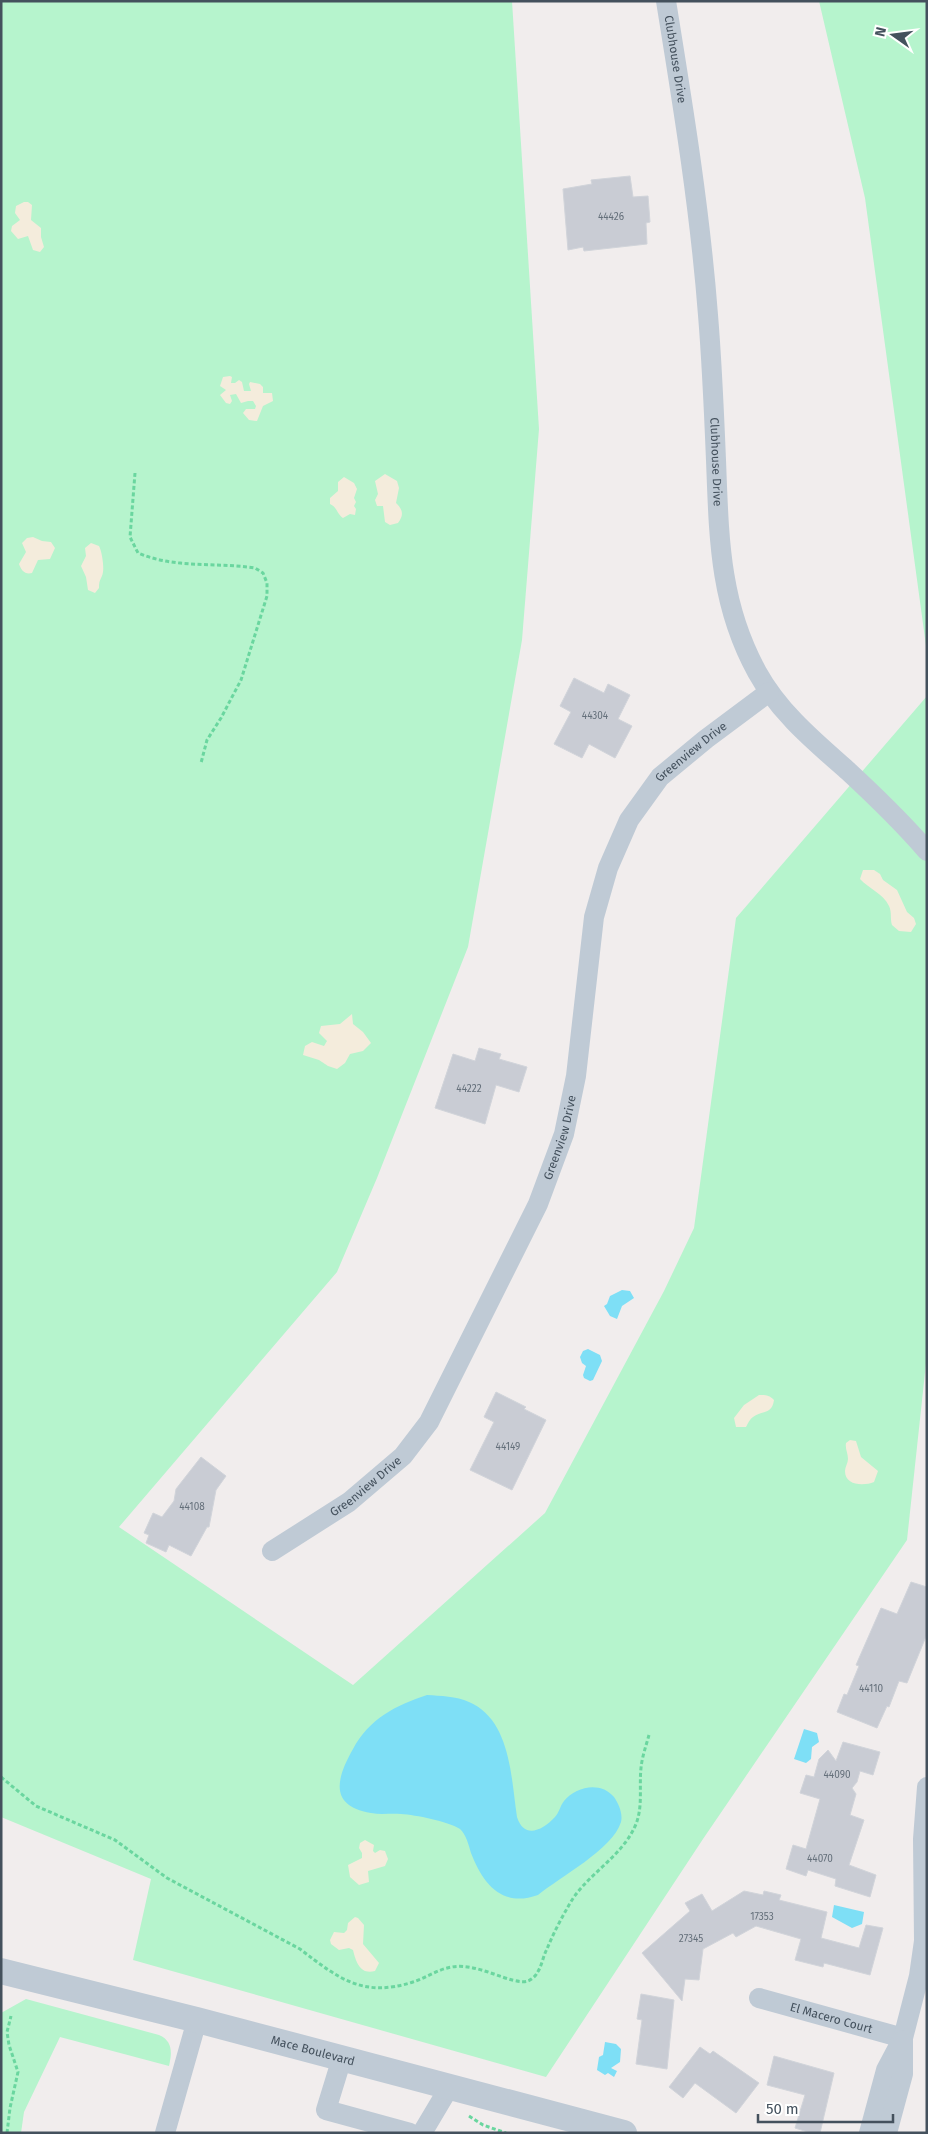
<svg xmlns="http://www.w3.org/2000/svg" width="928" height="2134" font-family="'Fira Sans',sans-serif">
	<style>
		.green { fill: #b6f4cd }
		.sand { fill: #f4ecdc }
		.water { fill: #7edff6 }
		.building { fill: #c9ccd4; stroke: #d1d4da }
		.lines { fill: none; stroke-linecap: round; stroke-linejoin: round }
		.path { stroke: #6ad69f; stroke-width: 3; stroke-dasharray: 4 2.5; stroke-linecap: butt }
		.minor { stroke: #bfcad5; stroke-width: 20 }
		.tertiary { stroke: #bfcad5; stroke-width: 26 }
		.labels { text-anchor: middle; stroke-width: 5; stroke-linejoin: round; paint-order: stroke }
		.number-label { font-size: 10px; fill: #65707b }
		.street-label { font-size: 12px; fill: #44515d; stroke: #fff }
	</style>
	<rect width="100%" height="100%" fill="#f1eded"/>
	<path class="green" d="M1,1h511l27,428 -17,211 -54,307 -91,231 -40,94 -218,255 234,158 192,-172 119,-222 30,-63 42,-310 191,-222v658l-20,186 -204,299 -157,238 -413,-117 18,-81 -150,-62z
		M819,1h108v652l-62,-455z
		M26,1999l133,36c14,6 13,18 10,31l-109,-29 -36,75 -3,21h-20v-120z"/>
	<path class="sand" d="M24,202h4l4,3 -1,15 10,8v9l3,10 -4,5 -7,-2 -5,-14 -10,3 -7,-8 1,-5 8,-6 -5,-7 1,-7z
		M230,376l2,1 -1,6h4l4,-3 3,2 2,9h7l-2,-7 1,-2 10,2 3,3v6h9l1,8 -10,5 -6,15 -8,-1 -6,-7 3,-4h9l1,-3 -3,-5h-5l-7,2 -5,-9 -6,1 2,6 -2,3 -4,-1 -6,-8 6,-5 -6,-4 3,-9z
		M385,474l12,7 2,7 -3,15c7,7 8,12 2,20l-8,2 -5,-3 -2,-16h-6l-2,-6 3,-6 -3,-13z
		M344,477l10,6 3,6 -3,9 2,4 -2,4 2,3 -1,6 -5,-1 -7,4c-6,-4 -6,-11 -13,-14v-6l8,-7v-9z
		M33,537l9,4 9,1 4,6 -5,11 -12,1 -6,13c-7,2 -11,-3 -13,-9l7,-12 -4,-9 5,-5z
		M91,543l8,3c3,6 5,20 4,26 -1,7 -4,6 -4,16l-4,5 -7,-3 -2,-13 -5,-11 5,-10 -1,-8z
		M863,870h11l6,4 3,6 14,10 10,22 7,6 2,6 -5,8 -12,-1 -7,-6c-2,-6 0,-13 -3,-19 -6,-13 -20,-17 -29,-27z
		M352,1014l1,10 10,8 8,11 -8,8 -13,3 -5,9 -8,6 -9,-3 -9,-6 -16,-5 2,-9 7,-4 12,4 3,-5 -8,-8 2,-7 19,-2z
		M759,1395c7,0 10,0 15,5 -2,15 -12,10 -21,17 -3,2 -5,6 -7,10h-10l-2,-9 10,-13z
		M850,1440l6,1 5,16 17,14 -4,11c-10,4 -29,4 -29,-11 0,-4 3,-8 3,-12 0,-6 -3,-10 -2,-16z
		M365,1840l9,5 -1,6 2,2 5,-3 5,1 3,8 -3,7 -17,5 1,11 -10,3 -9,-8 -2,-12 14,-7v-5l-3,-5 1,-5z
		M355,1917l3,1 6,7 -1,19 16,19 -4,8c-15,4 -19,-9 -22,-21l-4,-2 -10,2 -8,-6 -1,-4 4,-8 10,1 3,-3 1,-7z"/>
	<path class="water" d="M622,1290l8,1 4,7 -12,8 -5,13 -7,-3 -6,-10 3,-2 3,-8z
		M588,1349l12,6 2,6 -9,19 -3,1 -6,-3 -1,-3 3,-9 -4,-3 -2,-6 3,-6z
		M427,1695c14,1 29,1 42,7 42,18 42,76 48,115 7,22 25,14 38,0 4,-4 5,-11 9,-16 12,-15 37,-20 50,-4 5,7 9,17 7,25 -8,27 -61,55 -83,73 -36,13 -55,-11 -67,-42 -2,-7 -5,-19 -11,-24 -13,-8 -44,-14 -59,-15 -10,-1 -20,1 -30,-1 -42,-7 -35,-34 -18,-64 16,-30 43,-44 74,-54z
		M804,1729l13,4 2,9 -7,5 -1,12 -5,4 -12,-4z
		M834,1905l30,7 -2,12 -10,4 -20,-11z
		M605,2042l11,2 5,5 -1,13 -9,6 6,3 -3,6 -6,-4 -3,2 -8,-5 2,-13 4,-2z"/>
	<path class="building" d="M630,176l3,21 15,-1 2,26 -4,1 1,21 -63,7 -1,-4 -15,3 -5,-61 29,-5 -1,-4z
		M574,678l30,15 4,-9 22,11 -12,24 14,7 -17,32 -26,-14 -7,14 -28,-14 17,-32 -11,-6z
		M479,1048l22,6 -2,5 28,8 -8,25 -23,-7 -11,39 -50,-16 18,-54 22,7z
		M496,1392l30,15 -2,2 22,11 -34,70 -42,-20 24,-48 -10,-5z
		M201,1457l25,19 -10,14 -7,37h-2l-16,29 -22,-11 -3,7 -20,-9 3,-8 -5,-2 9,-20 9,4 12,-16 2,-12z
		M911,1582l16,5v47l-20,49 -8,-2 -10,26 -2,-1 -10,22 -40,-16 7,-18 3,1 12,-29 -3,-1 25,-57 16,6z
		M843,1742l37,10 -7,23 -13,-4 -3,11 -5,6 4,6 -6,21 14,5 -15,45 27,10 -6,22 -35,-11 1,-7 -28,-9 -2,6 -20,-7 7,-24 13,4 14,-50 -20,-6 6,-18 8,2 5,-18 9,-9 8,11z
		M744,1891l19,4 1,-4 17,4 -2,5 48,12 -6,26 38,10 7,-23 17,3 -13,47 -46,-12 -1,4 -28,-7 6,-21 -45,-13 -20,11 -3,-4 -30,16 -4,31 -14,-1 -3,22 -40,-48 48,-42 -5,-8 17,-9 10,17z
		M641,1994l33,6 -7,69 -31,-5 6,-44 -5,-1z
		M700,2047l10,7 3,-3 46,32 -23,30 -41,-30 -12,15 -14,-11z
		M774,2056l60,17 -14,60h-9l-16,-5 10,-33 -38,-10z"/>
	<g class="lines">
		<path class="path" d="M135,473l-5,64 8,16c38,16 77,9 117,15l8,5 4,10v13l-26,84 -20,38 -14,22 -6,23
			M1,1777l35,29 79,34 52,38 133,71c39,30 63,49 113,33 13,-4 25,-13 39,-15 26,-5 60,19 76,14 3,-1 8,-5 9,-8 5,-7 6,-17 10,-24 6,-15 14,-30 22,-44 17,-31 53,-47 67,-81 7,-18 3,-37 5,-56 1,-11 5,-22 8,-33
			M469,2116l14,9 23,8
			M7,2133l3,-25 8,-36 -9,-27 -2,-13 4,-16"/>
		<g class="minor">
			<path id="s1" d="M666,1c17,105 34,209 42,314 4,48 6,96 8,145 3,76 3,143 41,212 22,40 57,69 91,99 27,25 54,51 79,80"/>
			<path id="s2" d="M272,1551l77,-49 54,-46 26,-34 109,-218 26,-70 12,-58 18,-159 14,-49 21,-48 31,-43 46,-38 63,-47"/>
			<path id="s3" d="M759,1998l144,40"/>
			<path d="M342,2058l-16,52 84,23"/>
			<path d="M165,2133l32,-113"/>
			<path d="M422,2133l28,-47"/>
			<path d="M869,2133l17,-63 17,-32 16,-62 5,-35 -1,-102 4,-52"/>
			<path d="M887,2133l16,-59v-34"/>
		</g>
		<path class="tertiary" id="s4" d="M1,1971l196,49 427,113"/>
	</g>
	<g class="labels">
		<g class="number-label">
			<text x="611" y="220">44426</text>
			<text x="595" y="719">44304</text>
			<text x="469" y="1092">44222</text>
			<text x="508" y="1450">44149</text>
			<text x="192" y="1510">44108</text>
			<text x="871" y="1692">44110</text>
			<text x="837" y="1778">44090</text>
			<text x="820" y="1862">44070</text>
			<text x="762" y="1920">17353</text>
			<text x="691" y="1942">27345</text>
		</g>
		<g class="street-label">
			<text dy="4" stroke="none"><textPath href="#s1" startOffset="59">Clubhouse Drive</textPath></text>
			<text dy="4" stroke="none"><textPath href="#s1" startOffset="464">Clubhouse Drive</textPath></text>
			<text dy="4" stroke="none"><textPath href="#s2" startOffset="939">Greenview Drive</textPath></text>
			<text dy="4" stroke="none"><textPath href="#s2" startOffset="519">Greenview Drive</textPath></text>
			<text dy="4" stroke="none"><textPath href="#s2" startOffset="114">Greenview Drive</textPath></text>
			<text dy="4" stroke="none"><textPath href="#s3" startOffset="75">El Macero Court</textPath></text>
			<text dy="4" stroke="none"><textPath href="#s4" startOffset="322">Mace Boulevard</textPath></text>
		</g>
	</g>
	<rect width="928" height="2134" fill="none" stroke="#44515d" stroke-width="5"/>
	<g transform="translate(893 35) rotate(284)" stroke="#ffffff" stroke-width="4" paint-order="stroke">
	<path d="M0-4L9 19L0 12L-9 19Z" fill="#44515d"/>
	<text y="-8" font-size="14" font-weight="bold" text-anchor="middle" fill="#44515d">N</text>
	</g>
	<path d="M758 2114v8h135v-8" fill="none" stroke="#44515d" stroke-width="2.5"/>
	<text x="766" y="2114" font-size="15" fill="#44515d" stroke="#ffffff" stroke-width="4" paint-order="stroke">50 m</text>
</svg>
